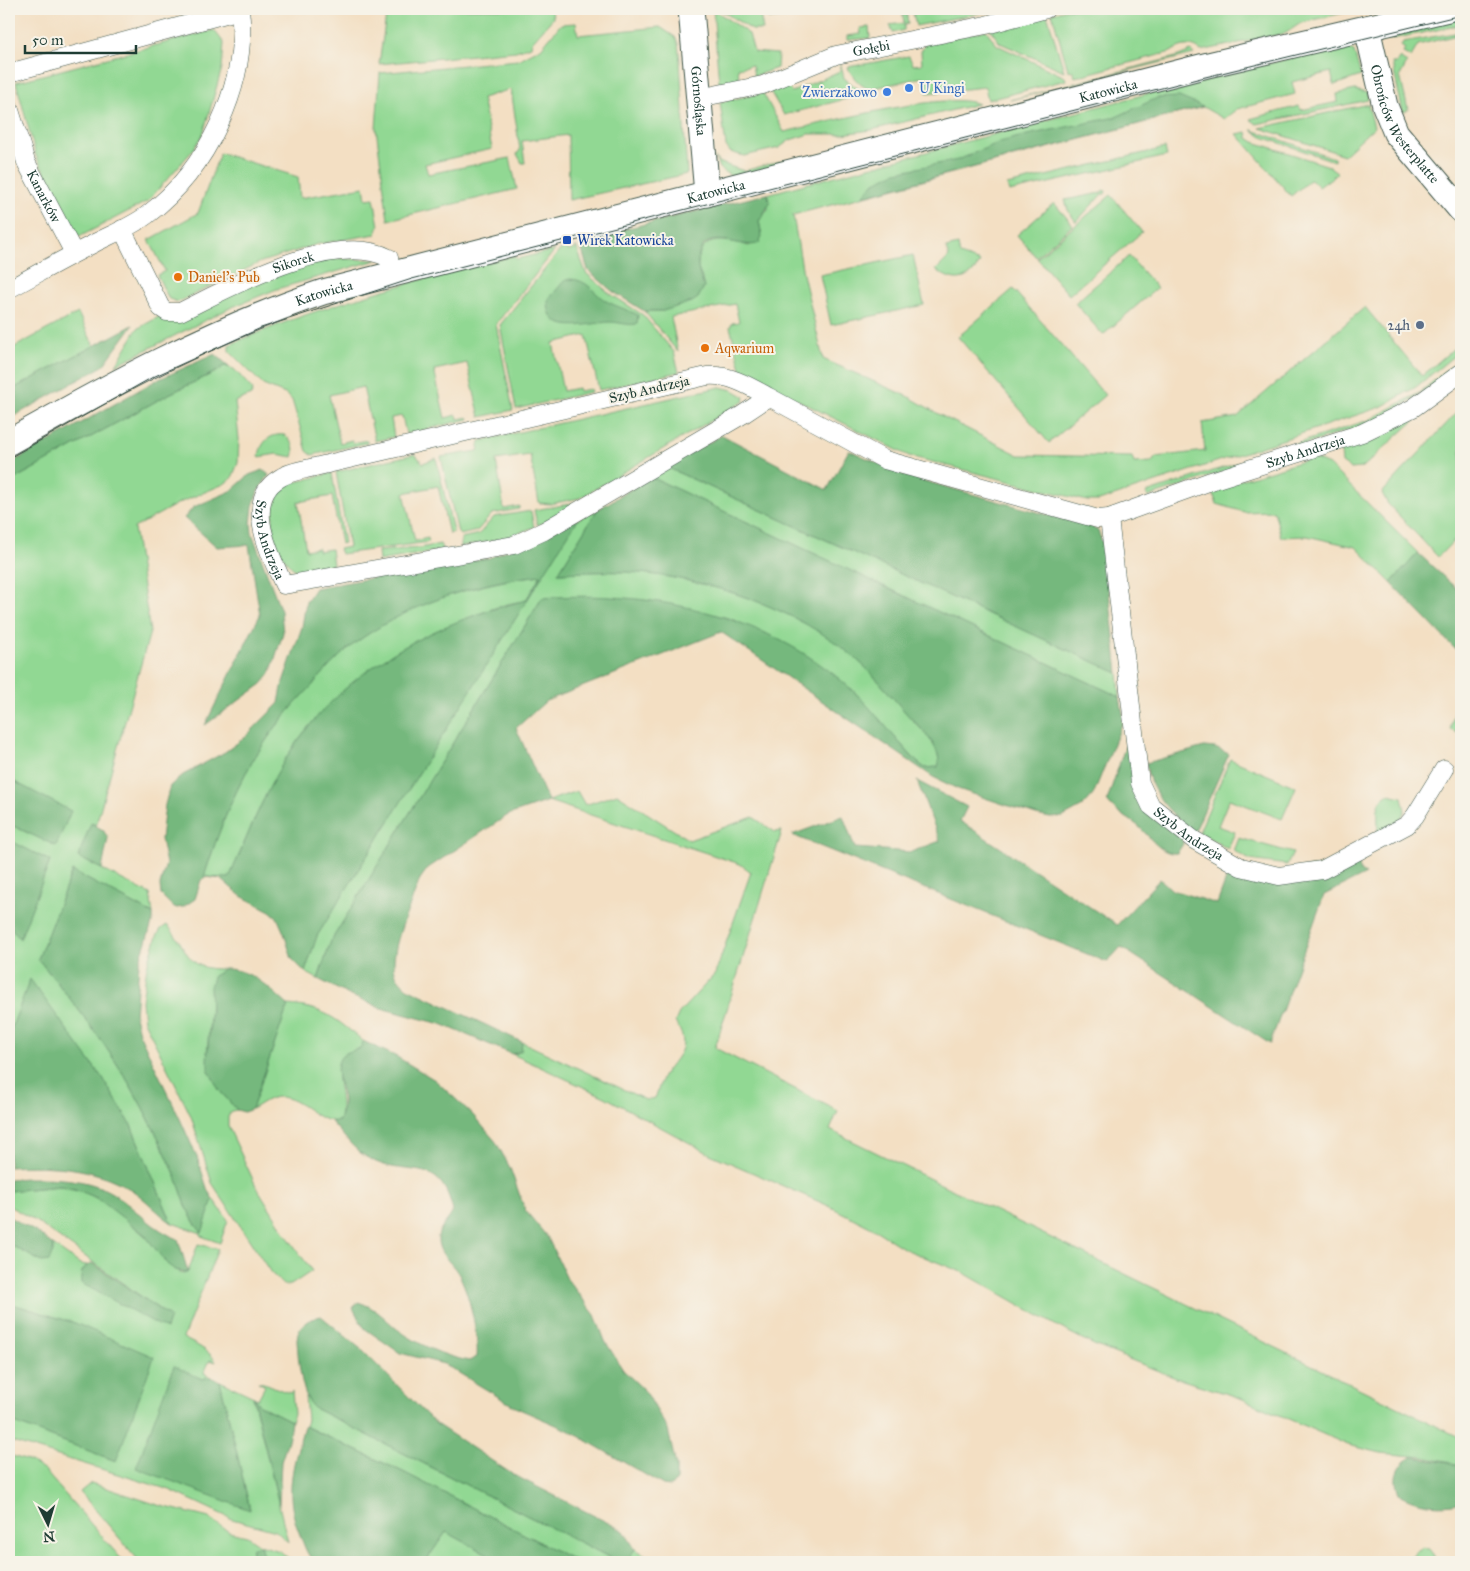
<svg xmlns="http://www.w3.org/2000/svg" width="1470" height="1571" font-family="'IM FELL Great Primer',serif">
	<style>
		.green { fill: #91d893; stroke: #588a64 }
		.forest { fill: #74b87d; stroke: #4a7a58; fill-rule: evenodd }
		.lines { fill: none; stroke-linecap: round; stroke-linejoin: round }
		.street-casing { stroke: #3f5549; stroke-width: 19 }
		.secondary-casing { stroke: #3f5549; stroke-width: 27 }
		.street { stroke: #fff; stroke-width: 18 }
		.secondary { stroke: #fff; stroke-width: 25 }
		.tram { stroke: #1f3d34; stroke-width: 1 }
		.shop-dot { fill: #3f7fe0; stroke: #f7f3e8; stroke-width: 2 }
		.transit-dot { fill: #1a4fb4; stroke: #f7f3e8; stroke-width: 2 }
		.food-dot { fill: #e8710a; stroke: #f7f3e8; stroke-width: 2 }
		.service-dot { fill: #5c6f8a; stroke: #f7f3e8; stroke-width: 2 }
		.labels { text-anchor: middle; stroke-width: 4; stroke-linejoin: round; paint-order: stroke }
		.street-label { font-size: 14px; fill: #1f3d34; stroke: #f7f3e8 }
		.shop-label { font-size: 14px; fill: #366cbe; stroke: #f7f3e8; text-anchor: start }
		.transit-label { font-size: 14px; fill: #164399; stroke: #f7f3e8; text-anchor: start }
		.food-label { font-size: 14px; fill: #c56008; stroke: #f7f3e8; text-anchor: start }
		.service-label { font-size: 14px; fill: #4e5e75; stroke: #f7f3e8; text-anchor: end }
	</style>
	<rect width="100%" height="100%" fill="#f7f3e8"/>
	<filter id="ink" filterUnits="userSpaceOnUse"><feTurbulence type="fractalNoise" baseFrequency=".02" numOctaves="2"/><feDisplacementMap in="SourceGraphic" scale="10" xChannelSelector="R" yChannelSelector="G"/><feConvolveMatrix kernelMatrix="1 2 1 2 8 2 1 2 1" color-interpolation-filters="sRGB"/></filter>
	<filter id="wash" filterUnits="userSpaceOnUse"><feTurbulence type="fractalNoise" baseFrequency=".0096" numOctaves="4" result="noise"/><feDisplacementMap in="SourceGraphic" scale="20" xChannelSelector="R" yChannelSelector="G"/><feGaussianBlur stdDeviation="1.12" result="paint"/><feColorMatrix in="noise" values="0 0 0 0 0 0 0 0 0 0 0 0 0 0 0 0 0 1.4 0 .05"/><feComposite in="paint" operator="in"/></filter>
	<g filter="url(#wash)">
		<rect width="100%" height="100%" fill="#f3dfc3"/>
		<path class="green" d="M387,9h165l1,9 -21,24 -1,4 -15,5 -137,13z
			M713,9l36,25 5,18 24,2 -1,14 -23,8 -2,-11 -14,3 1,11 -20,4z
			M719,9h40l4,21h-11z
			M767,9h91l-89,10z
			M902,9h4l2,15 -4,1v5l-11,3 -3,-8 14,-2z
			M912,9h88l-84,17z
			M1067,9h293l-59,14 -15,10 -85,18c-10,-8 -20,-6 -30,1l-96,25 -2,-6 -5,-1 -16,-57z
			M1461,12v13l-74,15 5,-4 -1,-6z
			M1047,14l17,57 -64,-28 -10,-14z
			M576,23l2,12 82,-8 15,10 3,6 2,19 7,112 -118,26 -1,-65 -46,6 3,22h-3l-5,-9 3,-4 -9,-61 -29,9 10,51 -67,15 3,10 82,-16 7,31 -129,31 -12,-92 4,-55 138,-13 23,-12 20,-24z
			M869,27l1,11 -23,2v-4l14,-2 -1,-6z
			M214,30l10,13 -2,25 -19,66 -10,16 -45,51 -69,36 -43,-81 -20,-74z
			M986,30l11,15 68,32 1,3 -78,20 -3,-13 -58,6 -4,-16 -53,12c-9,-2 -19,-13 -22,-22l61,-11 4,9 9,-1 -1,-13 4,-7z
			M1461,32v2l-43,11 -7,12 -8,-4 2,-4 -4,-3 2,-4z
			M1342,46l12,5 7,25 -27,9 -3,-13 -39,10 3,12 -58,15 -13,10 -21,-12 -410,108 10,59 20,85 88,39 31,18 77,39 113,2 2,6 18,-1 4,-5 49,-6 -3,-28 35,-6 128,-110 57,69 39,-34v8l-45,37 -35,20 -282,94h-12l-178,-45 -167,-84 -12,-45 2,-4 7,-1 -4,-18 -64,13 7,35 -34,-41h19l35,-13c1,-5 5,-14 4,-19 -1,-5 -5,-9 -4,-15 1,-32 32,-23 51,-18l13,-10 -3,-15 9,-12 -1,-15 421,-111z
			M1191,51l3,3 -184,46 166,-43z
			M1399,58l8,5 -7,13 8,34 -5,2 -11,-49h5z
			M840,61l4,17 21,16 -81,21 -14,-24 14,-7 8,8 48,-21z
			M1355,90l12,3 1,7 -111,24 -7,-5 49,-13 2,4 37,-8 -1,-8z
			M763,93l21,39c37,-8 165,-42 194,-28l-107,26 -29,4h-33l-19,6 -11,8 -35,8 -14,-4 -4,-6 -6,-44z
			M1368,104l6,23 -30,28 -84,-27z
			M1252,130l82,28v3l-72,-24z
			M1247,132l1,6 6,4 75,24 9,7 -19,14 -8,-8 -20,17 -54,-62z
			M1165,148l2,8 -158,36 -2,-7z
			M220,153l78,24 2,21 64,-11 2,12 8,-1 5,28 -3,8 -58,10 -57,18 -83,40 -9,-3 -12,-24 8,-4 -16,-31 49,-27z
			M715,157l3,5 26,9 41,-11 -18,10 -36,6 -12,-8z
			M1103,190l3,1 -1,3h-3l-26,28 -8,-12 -3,-10 36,-7z
			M1111,195l31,37 -73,63 -32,-37z
			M1054,203l19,22 -37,32 -19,-22z
			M958,245l2,10 20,7c-11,20 -26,22 -44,8l13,-13 -3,-9z
			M576,246l10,27 23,20 34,22 31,37 5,20 -80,18 -13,-55 -33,8 10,48 15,-3 1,3 11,-2 1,3 -75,17 -16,-84 61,-76 6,-2 1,4 8,-2z
			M555,250l-59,74 17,86 -33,7 -13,-54 -33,7 11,48 12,-3 1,4 10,-2 1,2 -63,15 -4,-18 -11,2 3,19 -19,4 -12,-54 -34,8 11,48 12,-3 1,3 14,-3v3l-55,12 -5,-4 -15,-51 -7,-6 -22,-9 -34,-34v-6c90,-40 189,-65 284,-89l4,3z
			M913,255l11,50 -93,20 -11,-50z
			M1129,256l28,32 -54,47 -28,-32z
			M326,258l51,2 -100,29 -47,19 -114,57 21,-36 25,-14z
			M1013,289l92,106 -56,48 -91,-106z
			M78,313l16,33 -85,45v-41z
			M1461,358v8l-79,53 -234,78 -2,-4 223,-73 50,-27z
			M224,366l10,3 19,21 -2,5 -16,7 4,37 -1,24 -6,15 -8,6 -45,19 -45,25 16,104 -54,193 -4,-2 -14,34 72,37 3,20 -81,-43 -34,88c36,44 72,89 100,140 13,24 26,50 37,75 8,19 12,44 27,58l11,-33 15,21 -8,23 -19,-7v-3l-29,-10 -42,-100 -27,-44 -73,-99 -21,55v-110l11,13 30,-77 -41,-21v-16l32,15 29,-28 -61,-32v-297l160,-88 49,-23z
			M720,387l13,3 12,7 -1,4 -164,97 -30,6 -11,-1 -9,-48 -34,5 8,49 15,-3v3l-27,5 -15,17 -17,4 -2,-2 -17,-76 37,-6 2,-10z
			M1461,408v125l-23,24 -50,-53 -6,-11z
			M1418,417l-56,51 -11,1 -9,-6 -1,-11 3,-5z
			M284,435c8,4 12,14 9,22l-16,-3 -18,3c1,-14 11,-24 25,-22z
			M415,454l8,9 13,-5 17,73 -1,2 -3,1 -11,-48 -34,7 11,48 13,-3 1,4 -88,12 -2,-5 10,-2 -13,-75z
			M1313,458l16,7 89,88 -27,30 -35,-36 -49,-11 -26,1 -7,-26 -30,1 -27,-8 -6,-15z
			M666,467l452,206 2,24 -469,-220z
			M332,473l12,70 -3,1 -9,-48 -34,6 8,48 12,-2v3l13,-2 2,16 -38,5c-22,-18 -29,-54 -15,-78l-3,-3 18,-10 1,3z
			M581,502l-42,23 -2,-1 -3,-14z
			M597,510l-39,63c30,-1 62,-3 91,1 74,10 163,40 217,94 14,14 27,30 41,46 11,13 37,34 31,53l-13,1 -8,-6 -65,-73 -120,-70 -48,-12 -42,-7 -48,-3 -52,1 -211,343 -13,38 -13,-7 12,-36 209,-335c-21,1 -47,13 -68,21 -63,23 -122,66 -162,121 -29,41 -47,90 -67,136l-25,-2c14,-45 33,-96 61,-135 13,-19 29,-38 46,-55 13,-15 27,-31 43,-43 52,-40 123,-61 187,-69l-13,22 50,-78z
			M531,511l3,16 -28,11 -45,9v-9l18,-4 15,-17z
			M440,544l3,6 -64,11 -1,-10 42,-3z
			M1455,710l6,2v22l-11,-4z
			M1230,759l66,28 -14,32 -53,-20 -11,27 17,6 -7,17 -29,-17z
			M577,791l8,14 32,-11 72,46 64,-23 22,15 7,-1 -67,217 123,63 -8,19 631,308v27l-38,-8 -42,-4 -33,-8 -110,-48 -62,-19 -82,-33 -37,-19 -93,-53 -59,-24 -33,-21 -43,-22 -119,-52 -105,-57 -93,-43 6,-1 4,-11 124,58 9,-2c4,-8 5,-19 11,-26 14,-19 25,-26 9,-50l4,-9 36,-39 36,-102 -11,-8 -192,-63z
			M1389,794l13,3 3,13 -5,10 -23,14c3,-14 -5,-32 12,-40z
			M1239,838l54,15 -6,12 -37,-5 -16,-9z
			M167,925c22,23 17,45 56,44l-10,8 -6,76 12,37 18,20 -6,1 -3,6v9l28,60 31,50 25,35 -21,14h-7l-13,-12 -59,-90 -21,-67 -47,-95 -2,-20 5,-35 10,-30 4,-7z
			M288,1005c37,3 47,13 75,36l-2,7 -16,6c-17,20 2,41 -6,67 -23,3 -37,-24 -61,-24 -9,0 -19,8 -26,12z
			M60,1186l25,6 27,15 40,35 15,22 15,9 6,-1 10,-28 20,5 -35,89c11,6 27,12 33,24l-6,-2 -6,13 7,4 -9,2 -28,-12 76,142 -30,-128 38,18 7,-13 -7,-4c12,1 21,9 33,11l1,-2 2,23 -3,7 -32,-16 -6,-7 35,144 -12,-11 -44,-12 -62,-29 -161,-49v-20l107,40 -41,-138 -66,-20v-59l33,18 11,-10v-7l27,19 7,1 -6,8 85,41 -132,-94 -25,-14v-15z
			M305,1396l9,12 301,152 15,-4 5,-7 23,13h-80l-175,-90 -98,-46 2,-6z
			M9,1455l22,7 14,9 79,91h-115z
			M91,1483l67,22 51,13 20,14 18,4 13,9 20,6 13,11h-29l-4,-17 -6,17h-114l-60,-70z
			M446,1532l57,30h-78z
			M1423,1547l8,3 6,12h-30l8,-10z"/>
		<path class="forest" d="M1179,97l24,10 -340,89 10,-13 23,-11 62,-12 42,-18 27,-7 89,-18 41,-19z
			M767,194l3,9 -11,18 3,15 -3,7c-15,9 -59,-22 -61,20 -1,8 4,16 6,24l-6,11 -6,4 -29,9h-19l-32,-20 -24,-21 -8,-26 13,-3 -1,-4z
			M569,279c20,0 24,15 39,23 10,5 20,8 30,13l-1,9c-9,2 -18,-2 -27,-2 -23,1 -63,16 -62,-22l16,-19z
			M133,325l-30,41 -94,53v-28z
			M215,354l15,13 -6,-1 -6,5 -49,23 -160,88v-18l146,-83z
			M722,435l105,55 22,-40 57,26 186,51 6,4 6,16 14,126 -452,-206z
			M263,470l6,5 -11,16 -5,15 -2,17 1,10 29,78 2,22 -13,41 -8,10 -57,41 55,-110 -11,-70 -32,2 -33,-29 10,-11 37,-16 18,-16z
			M651,477l469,220 3,17 -1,10 -29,71 -10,11 -20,11 -13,1 -14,-3 -78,-26 -25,-12 -212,-145 -175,69 -30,27 32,73 -40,14 -80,53 -8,11c-8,23 -31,70 -25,93 2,7 7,11 12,16l115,54 -1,9 -9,3 -71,-30 -57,-15 -35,-14 -31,-16 13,-38 211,-343c108,-9 227,16 309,91 24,22 43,49 66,73l8,6 13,-1c6,-19 -20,-41 -32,-54 -13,-15 -26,-31 -40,-45 -54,-53 -143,-85 -217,-94 -30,-4 -61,-2 -91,-1l39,-63z
			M578,519l-261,417 -12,36 -13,-13 -8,-26 -7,-16 -7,-6 -29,-15 -20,-17 -14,-2 -6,3 -6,19 -12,8 -6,1 -5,-2 -11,-11 -1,-10 6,-21 -5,-25 4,-34 5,-19 13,-11 42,-23 19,-14 35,-35 4,-21 19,-55 4,-25 9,-14 174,-30zM541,575l-15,25c-92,23 -173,64 -230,143 -29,41 -47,90 -67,135l-25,-1c14,-45 33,-96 61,-135 13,-19 29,-38 46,-55 13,-15 27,-31 43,-43 52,-39 123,-62 187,-69z
			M1418,553l43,40v62l-70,-72z
			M1127,741l10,43 45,55 1,5 -6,9c-17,2 -28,-18 -40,-28 -11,-9 -22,-12 -30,-24z
			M1204,747l11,1 14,6 -35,79c-23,-20 -44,-38 -48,-70z
			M9,779l62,32 -15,35 -47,-22z
			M917,781l50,26 -7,14 157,104 43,-46 12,11 45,14 14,-38 29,11 97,-18 4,13 5,2 -42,21 -54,149 -149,-97 -14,15 -315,-127 51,-19 12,32 56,4 29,-11z
			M91,823l12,7 5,8 -6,31 -24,-12z
			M9,840l41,21 -30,78 -11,-14z
			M72,871l81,43v6l-14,43 -4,53 4,17 41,86 17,38 11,34 5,8 -11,34c-15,-17 -19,-39 -27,-59 -11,-25 -24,-51 -37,-75 -28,-51 -64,-96 -100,-140z
			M223,969c28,-1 45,19 65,36l-36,104 -8,3 -7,-2 -18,-20 -10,-19 -2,-11 4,-49 -1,-24 3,-10z
			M30,979l73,100 27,44 42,100c-15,-10 -27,-25 -42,-34 -37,-23 -79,-24 -121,-22v-132z
			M363,1041l34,16 38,23 37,34 24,28 14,26 15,42 23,28 19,41 28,36 10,26 18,29 23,22 22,38 8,36v16l-6,4 -7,-1 -93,-54 -53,-23 -73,-44 -44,-11 -36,-25 -11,-20 5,-6c17,5 26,16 39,27 22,16 46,27 72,32l8,-4c2,-21 -8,-66 -19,-84 -8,-13 -21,-19 -20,-36 1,-10 12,-17 15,-26 -13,-58 -45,-31 -83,-52 -16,-8 -27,-25 -39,-37l8,-1c2,-7 4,-13 4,-20 -1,-14 -14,-38 3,-48 4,-2 10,-3 15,-5z
			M28,1178c30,0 64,0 90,19 20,14 36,33 60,42l10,33 -13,-2 -8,-6 -23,-30 -47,-36 -22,-9 -15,-3 -51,5v-12z
			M9,1217l29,16 15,12v7l-4,9 -7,1 -33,-18z
			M92,1263l78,54 -4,12 -85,-46c-1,-10 2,-16 11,-20z
			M9,1303l66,20 79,34 -38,104 -107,-40z
			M321,1316l41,34 74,74 76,50 112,57 11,18 -5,7 -15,4 -301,-152c-13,-11 -16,-51 -17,-69 1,-13 12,-20 24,-23z
			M174,1366l28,13 9,-2 9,4 30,129 -114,-42z
			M253,1396l6,9 32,16 -2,16 -8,25 -2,42z
			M304,1426l99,46 175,90h-75l-57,-30 -21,30h-111c-7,-7 -10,-17 -14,-27 -17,-41 -7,-69 4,-109z
			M1412,1457l49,8v37c-20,6 -45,2 -62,-8 -6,-16 -4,-29 13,-37z
			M260,1545l5,17h-11l-3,-14z"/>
	</g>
	<g filter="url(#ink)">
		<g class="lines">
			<g class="street-casing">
				<g id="street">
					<path d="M9,73l231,-63"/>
					<path id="s1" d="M699,98l64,-13 73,-30 150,-30 60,-16"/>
					<path id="s2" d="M9,107l17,55 48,91"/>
					<path id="s3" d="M122,229l39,79 6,4h13c49,-24 155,-83 209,-54l3,15"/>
					<path d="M9,289c28,-15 56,-31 84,-45 17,-9 38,-17 54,-29 60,-45 102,-131 93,-206"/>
					<path id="s4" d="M769,397c-20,-11 -39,-23 -62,-21l-401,93c-9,2 -19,4 -26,9 -39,22 -9,78 4,107l230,-40 30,-14 198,-116 27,-18 116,63 213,59 11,-1 102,-37 151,-48 51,-25 48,-35"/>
					<path id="s5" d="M1109,518l31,265 11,23 43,34 47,27 38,9 43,-6 85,-45 8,-9 29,-47"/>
				</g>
			</g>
			<g class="secondary-casing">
				<g id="secondary">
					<path id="s6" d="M691,9l16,185"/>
					<path id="s7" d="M1367,28l18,78 11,27 65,77"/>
					<path id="s8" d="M9,442c101,-57 204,-113 314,-150l885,-227 240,-56"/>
				</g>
			</g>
			<use href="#street" class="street"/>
			<use href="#secondary" class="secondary"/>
			<path class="tram" d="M9,458l144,-81 108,-49 151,-49 785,-200 264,-64"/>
		</g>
	</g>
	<g class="shop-dot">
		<circle cx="909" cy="88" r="5"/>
		<circle cx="887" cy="92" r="5"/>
	</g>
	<rect class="transit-dot" x="562" y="235" width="10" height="10" rx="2.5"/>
	<g class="food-dot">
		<circle cx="178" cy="277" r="5"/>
		<circle cx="705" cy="348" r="5"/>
	</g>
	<circle class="service-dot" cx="1420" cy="325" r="5"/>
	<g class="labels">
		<g class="street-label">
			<text dy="5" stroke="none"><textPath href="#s1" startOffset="180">Gołębi</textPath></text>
			<text dy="5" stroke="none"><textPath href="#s8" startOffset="1159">Katowicka</textPath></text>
			<text dy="5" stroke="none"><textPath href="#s6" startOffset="92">Górnośląska</textPath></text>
			<text dy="5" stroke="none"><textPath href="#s7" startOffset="105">Obrońców Westerplatte</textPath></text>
			<text dy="5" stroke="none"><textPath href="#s8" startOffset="754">Katowicka</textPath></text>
			<text dy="5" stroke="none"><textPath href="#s2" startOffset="96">Kanarków</textPath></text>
			<text dy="5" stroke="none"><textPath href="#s3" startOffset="232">Sikorek</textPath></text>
			<text dy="5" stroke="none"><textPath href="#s8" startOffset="349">Katowicka</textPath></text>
			<text transform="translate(649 389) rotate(-13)" y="5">Szyb Andrzeja</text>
			<text dy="5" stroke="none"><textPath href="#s4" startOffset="1724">Szyb Andrzeja</textPath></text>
			<text dy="5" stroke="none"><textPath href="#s4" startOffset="576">Szyb Andrzeja</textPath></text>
			<text dy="5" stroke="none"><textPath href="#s5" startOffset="339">Szyb Andrzeja</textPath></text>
		</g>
		<g class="shop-label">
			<text x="919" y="93">U Kingi</text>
			<text x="877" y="97" text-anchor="end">Zwierzakowo</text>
		</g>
		<g class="transit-label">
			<text x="577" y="245">Wirek Katowicka</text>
		</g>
		<g class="food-label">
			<text x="188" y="282">Daniel's Pub</text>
			<text x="715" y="353">Aqwarium</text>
		</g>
		<g class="service-label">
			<text x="1410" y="330">24h</text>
		</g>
	</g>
	<rect width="1470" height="1571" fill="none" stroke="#f7f3e8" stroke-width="30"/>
	<g transform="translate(48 1524) rotate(175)" stroke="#f7f3e8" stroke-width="4" paint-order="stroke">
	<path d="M0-4L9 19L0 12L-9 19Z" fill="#1f3d34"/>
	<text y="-8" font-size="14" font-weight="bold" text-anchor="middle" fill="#1f3d34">N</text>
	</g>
	<path d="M25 45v8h111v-8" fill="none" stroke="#1f3d34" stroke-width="2.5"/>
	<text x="32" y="45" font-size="15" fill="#1f3d34" stroke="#f7f3e8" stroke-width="4" paint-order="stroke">50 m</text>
</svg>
